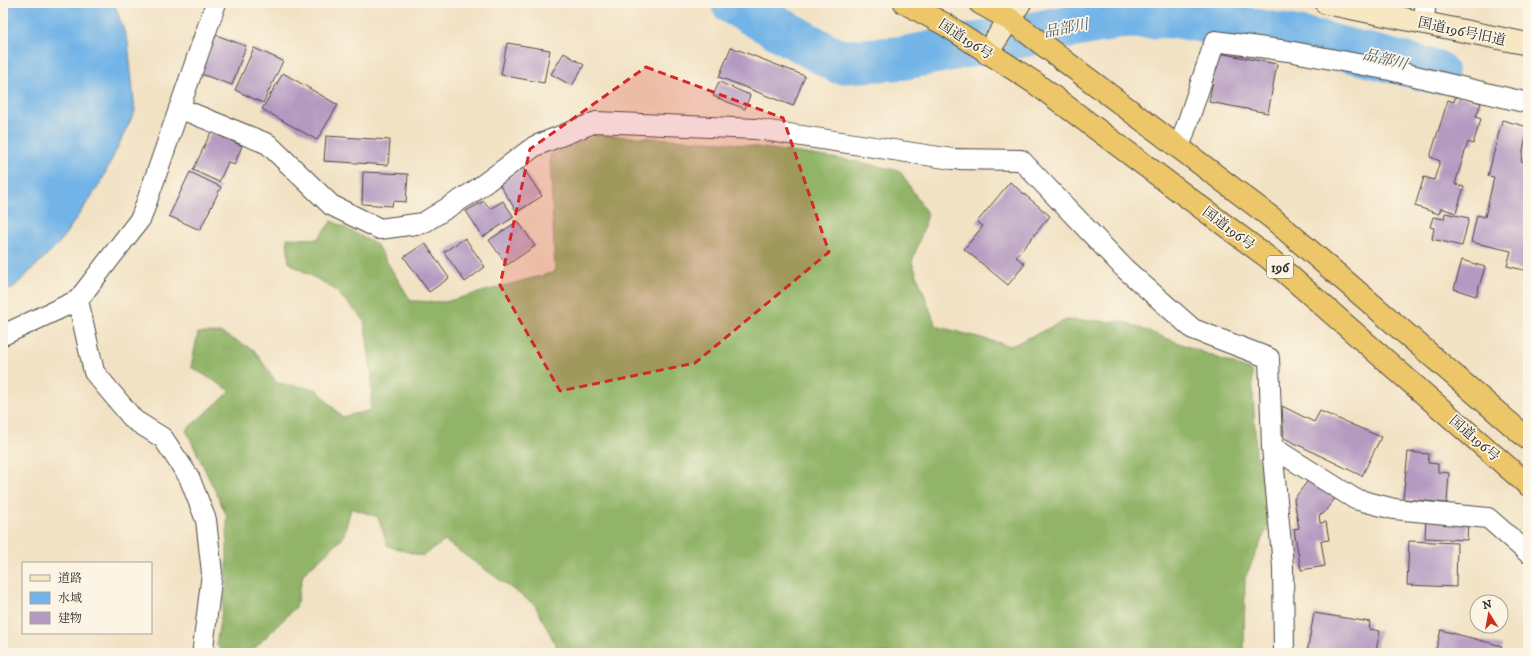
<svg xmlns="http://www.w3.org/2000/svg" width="1531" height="656" font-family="'IM FELL DW Pica','Noto Serif JP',serif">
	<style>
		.forest { fill: #91b468; stroke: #5e704a }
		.water { fill: #72b4e7; stroke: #4e7089 }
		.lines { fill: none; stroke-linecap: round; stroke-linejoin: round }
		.river { stroke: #72b4e7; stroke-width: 44 }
		.building { fill: #b499c1 }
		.street-casing { stroke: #494642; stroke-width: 22 }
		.secondary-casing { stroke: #494642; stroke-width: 24 }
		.highway-casing { stroke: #494642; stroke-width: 24 }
		.street { stroke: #fff; stroke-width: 20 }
		.secondary { stroke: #f7e8c3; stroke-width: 22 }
		.highway { stroke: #ecc669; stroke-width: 22 }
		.marked { fill: #d62828; fill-opacity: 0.2; stroke: #d62828; stroke-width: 3; stroke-dasharray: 8 5; stroke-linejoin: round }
		.labels { text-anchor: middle; stroke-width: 3.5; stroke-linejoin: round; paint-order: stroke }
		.shield { fill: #fcf5e5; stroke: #6a6863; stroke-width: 1 }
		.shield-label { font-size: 13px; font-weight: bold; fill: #2b2b2b }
		.street-label { font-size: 14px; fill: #2b2b2b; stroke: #fcf5e5 }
		.water-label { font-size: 15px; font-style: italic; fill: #445b6d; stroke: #fcf5e5 }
	</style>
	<rect width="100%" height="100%" fill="#fcf5e5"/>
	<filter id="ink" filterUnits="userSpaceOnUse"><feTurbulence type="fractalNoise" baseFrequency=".025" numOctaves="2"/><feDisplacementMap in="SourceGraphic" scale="8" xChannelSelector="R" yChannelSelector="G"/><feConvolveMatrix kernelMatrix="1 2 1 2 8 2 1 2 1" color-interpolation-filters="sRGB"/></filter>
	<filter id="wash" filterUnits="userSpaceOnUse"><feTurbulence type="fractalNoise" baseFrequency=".012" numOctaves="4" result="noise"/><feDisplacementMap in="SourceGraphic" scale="16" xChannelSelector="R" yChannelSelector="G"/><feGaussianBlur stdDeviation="0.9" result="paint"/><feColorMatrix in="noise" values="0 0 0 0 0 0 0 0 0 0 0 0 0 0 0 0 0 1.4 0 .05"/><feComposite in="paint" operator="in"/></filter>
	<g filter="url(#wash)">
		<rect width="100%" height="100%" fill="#f2e2c4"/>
		<path class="forest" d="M598,135l125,7 131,19 46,10 28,44 -16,47 24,64 75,20 55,-26 58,2 128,49 4,83 24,45 -35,79 -1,75h-684l-25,-48 -90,-64 -23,15 -34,-10 -10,-29 -27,-9 -8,30 -40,36 -7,33 -46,46h-27l-7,-9 11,-61v-67l-41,-86 45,-39 -40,-24 7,-34h23l33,17 23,33 39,6 26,28 29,-7 1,-34 -8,-56 -31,-32 -44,-25 -2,-25 30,1 15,-18 44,23 35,57 34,1 110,-30 -5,-117z"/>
		<path class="water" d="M3,3h111l14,39 7,69 -35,73 -40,58 -48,47 -9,2z"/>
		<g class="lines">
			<path class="river" d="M733,3l106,59 65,-4 217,-41 56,-1 135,25 124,31"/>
		</g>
		<g id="blocks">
			<path class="building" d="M216,35l30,11 -14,39 -31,-11z
				M507,43l43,7 -6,33 -43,-8z
				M731,47l74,29 -12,30 -74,-29z
				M254,48l29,13 -20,42 -28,-13z
				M564,53l20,12 -12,21 -21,-12z
				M1218,53l59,11 -9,49 -59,-11z
				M283,73l55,32 -21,35 -55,-31z
				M719,82l31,13 -5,14 -32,-13z
				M1456,95l25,8 -5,14 5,2 -8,25 -5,-2 -13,42 9,3 -8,26 -15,-5 -2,6 -24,-8 9,-29 10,3 6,-19 -10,-4 18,-57 6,2z
				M1502,120l26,7 -7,34 7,2v108l-21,-5 4,-15 -40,-9 6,-27 8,2 9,-40 -6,-1z
				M211,132l31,14 -8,19 -6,-3 -9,20 -26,-12z
				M326,136l64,4 -2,25 -64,-4z
				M523,168l19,28 -25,16 -18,-28z
				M190,172l31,15 -21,43 -31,-14z
				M363,172l45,2 -2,28 -13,-1 -1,5 -30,-2z
				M1010,182l40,34 -34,41 9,7 -17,21 -44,-36 19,-23 -6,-4z
				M484,201l6,8 13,-8 11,16 -31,20 -17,-26z
				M1445,213l24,5 -7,28 -30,-7 2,-11 -4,-1 3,-10 11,2z
				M518,221l17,25 -28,19 -18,-25z
				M465,238l20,29 -20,15 -21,-30z
				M425,243l24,35 -20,14 -25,-35z
				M1462,260l23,7 -9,29 -22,-7z
				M1282,406l32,16 6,-11 61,26 -19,39 -78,-38z
				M1408,452l21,2 -1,9 10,1v8l11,1 -2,30 -44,-4z
				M1310,478l26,19 -13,17 -4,1 1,8 6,-1 3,18 -8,1 4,25 -24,4 -7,-41 5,-1 -5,-29z
				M1426,517l42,2 -1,21 -42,-2z
				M1409,541l48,2 -1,44 -49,-2z
				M1314,613l56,9 -1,7 11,2 -4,20 5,2h-74z
				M1441,630l61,16 -2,7h-65z"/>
		</g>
	</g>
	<g filter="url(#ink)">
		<use href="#blocks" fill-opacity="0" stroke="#494642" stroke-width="1"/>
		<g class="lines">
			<g class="street-casing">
				<path id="street" d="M1423,23l3,-20
					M179,108l89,36 63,61 49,24 43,-6 50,-31 62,-46 61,-24 160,7 196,30 69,1 104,109 68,60 76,29 3,89 83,52 39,10 94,9 40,35
					M1179,148l36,-107 73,10 102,19 138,33
					M78,300l16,72 40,48 29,18 26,39 17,43 6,53 -9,75 2,5
					M3,335l75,-35 63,-82 75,-215
					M1272,447l11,119 1,87"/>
			</g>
			<g class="secondary-casing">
				<path id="secondary" d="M1326,3l202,41
					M987,53l33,-50"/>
			</g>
			<g class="highway-casing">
				<path id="highway" d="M905,3l41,22 89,58 235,176 258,226
					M980,3l29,16 263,199 256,221"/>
			</g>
			<use href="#street" class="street"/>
			<use href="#secondary" class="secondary"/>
			<use href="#highway" class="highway"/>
		</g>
	</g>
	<path class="marked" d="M646,67l137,51 46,134 -134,111 -135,28 -60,-106 30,-136z"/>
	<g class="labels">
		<rect class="shield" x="1267" y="256" width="26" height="22" rx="3"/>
		<g class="shield-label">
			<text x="1280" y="272">196</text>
		</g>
		<g class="street-label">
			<text transform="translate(1462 31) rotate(12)" y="5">国道196号旧道</text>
			<text transform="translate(966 39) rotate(33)" y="5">国道196号</text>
			<text transform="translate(1229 228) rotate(37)" y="5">国道196号</text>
			<text transform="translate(1475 438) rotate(41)" y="5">国道196号</text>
		</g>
		<g class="water-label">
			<text transform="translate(1066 28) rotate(-11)" y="5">品部川</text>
			<text transform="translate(1385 59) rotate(14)" y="5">品部川</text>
		</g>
	</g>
	<rect width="1531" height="656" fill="none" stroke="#fcf5e5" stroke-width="16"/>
	<rect x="22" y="562" width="130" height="72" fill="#fcf5e5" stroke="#a8a49b"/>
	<rect x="30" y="575" width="20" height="6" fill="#f7e8c3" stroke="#a8a49b"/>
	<text x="58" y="582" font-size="12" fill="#2b2b2b">道路</text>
	<rect x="30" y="592" width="20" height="12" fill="#72b4e7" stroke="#a8a49b"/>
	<text x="58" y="602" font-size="12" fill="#2b2b2b">水域</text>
	<rect x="30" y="612" width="20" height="12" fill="#b499c1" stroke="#a8a49b"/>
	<text x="58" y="622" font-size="12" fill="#2b2b2b">建物</text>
	<g transform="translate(1489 614) rotate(349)"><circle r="19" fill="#fcf5e5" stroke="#a8a49b"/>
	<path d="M0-3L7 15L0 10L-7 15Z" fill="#c8321e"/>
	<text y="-6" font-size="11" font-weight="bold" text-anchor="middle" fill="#2b2b2b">N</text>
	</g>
</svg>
